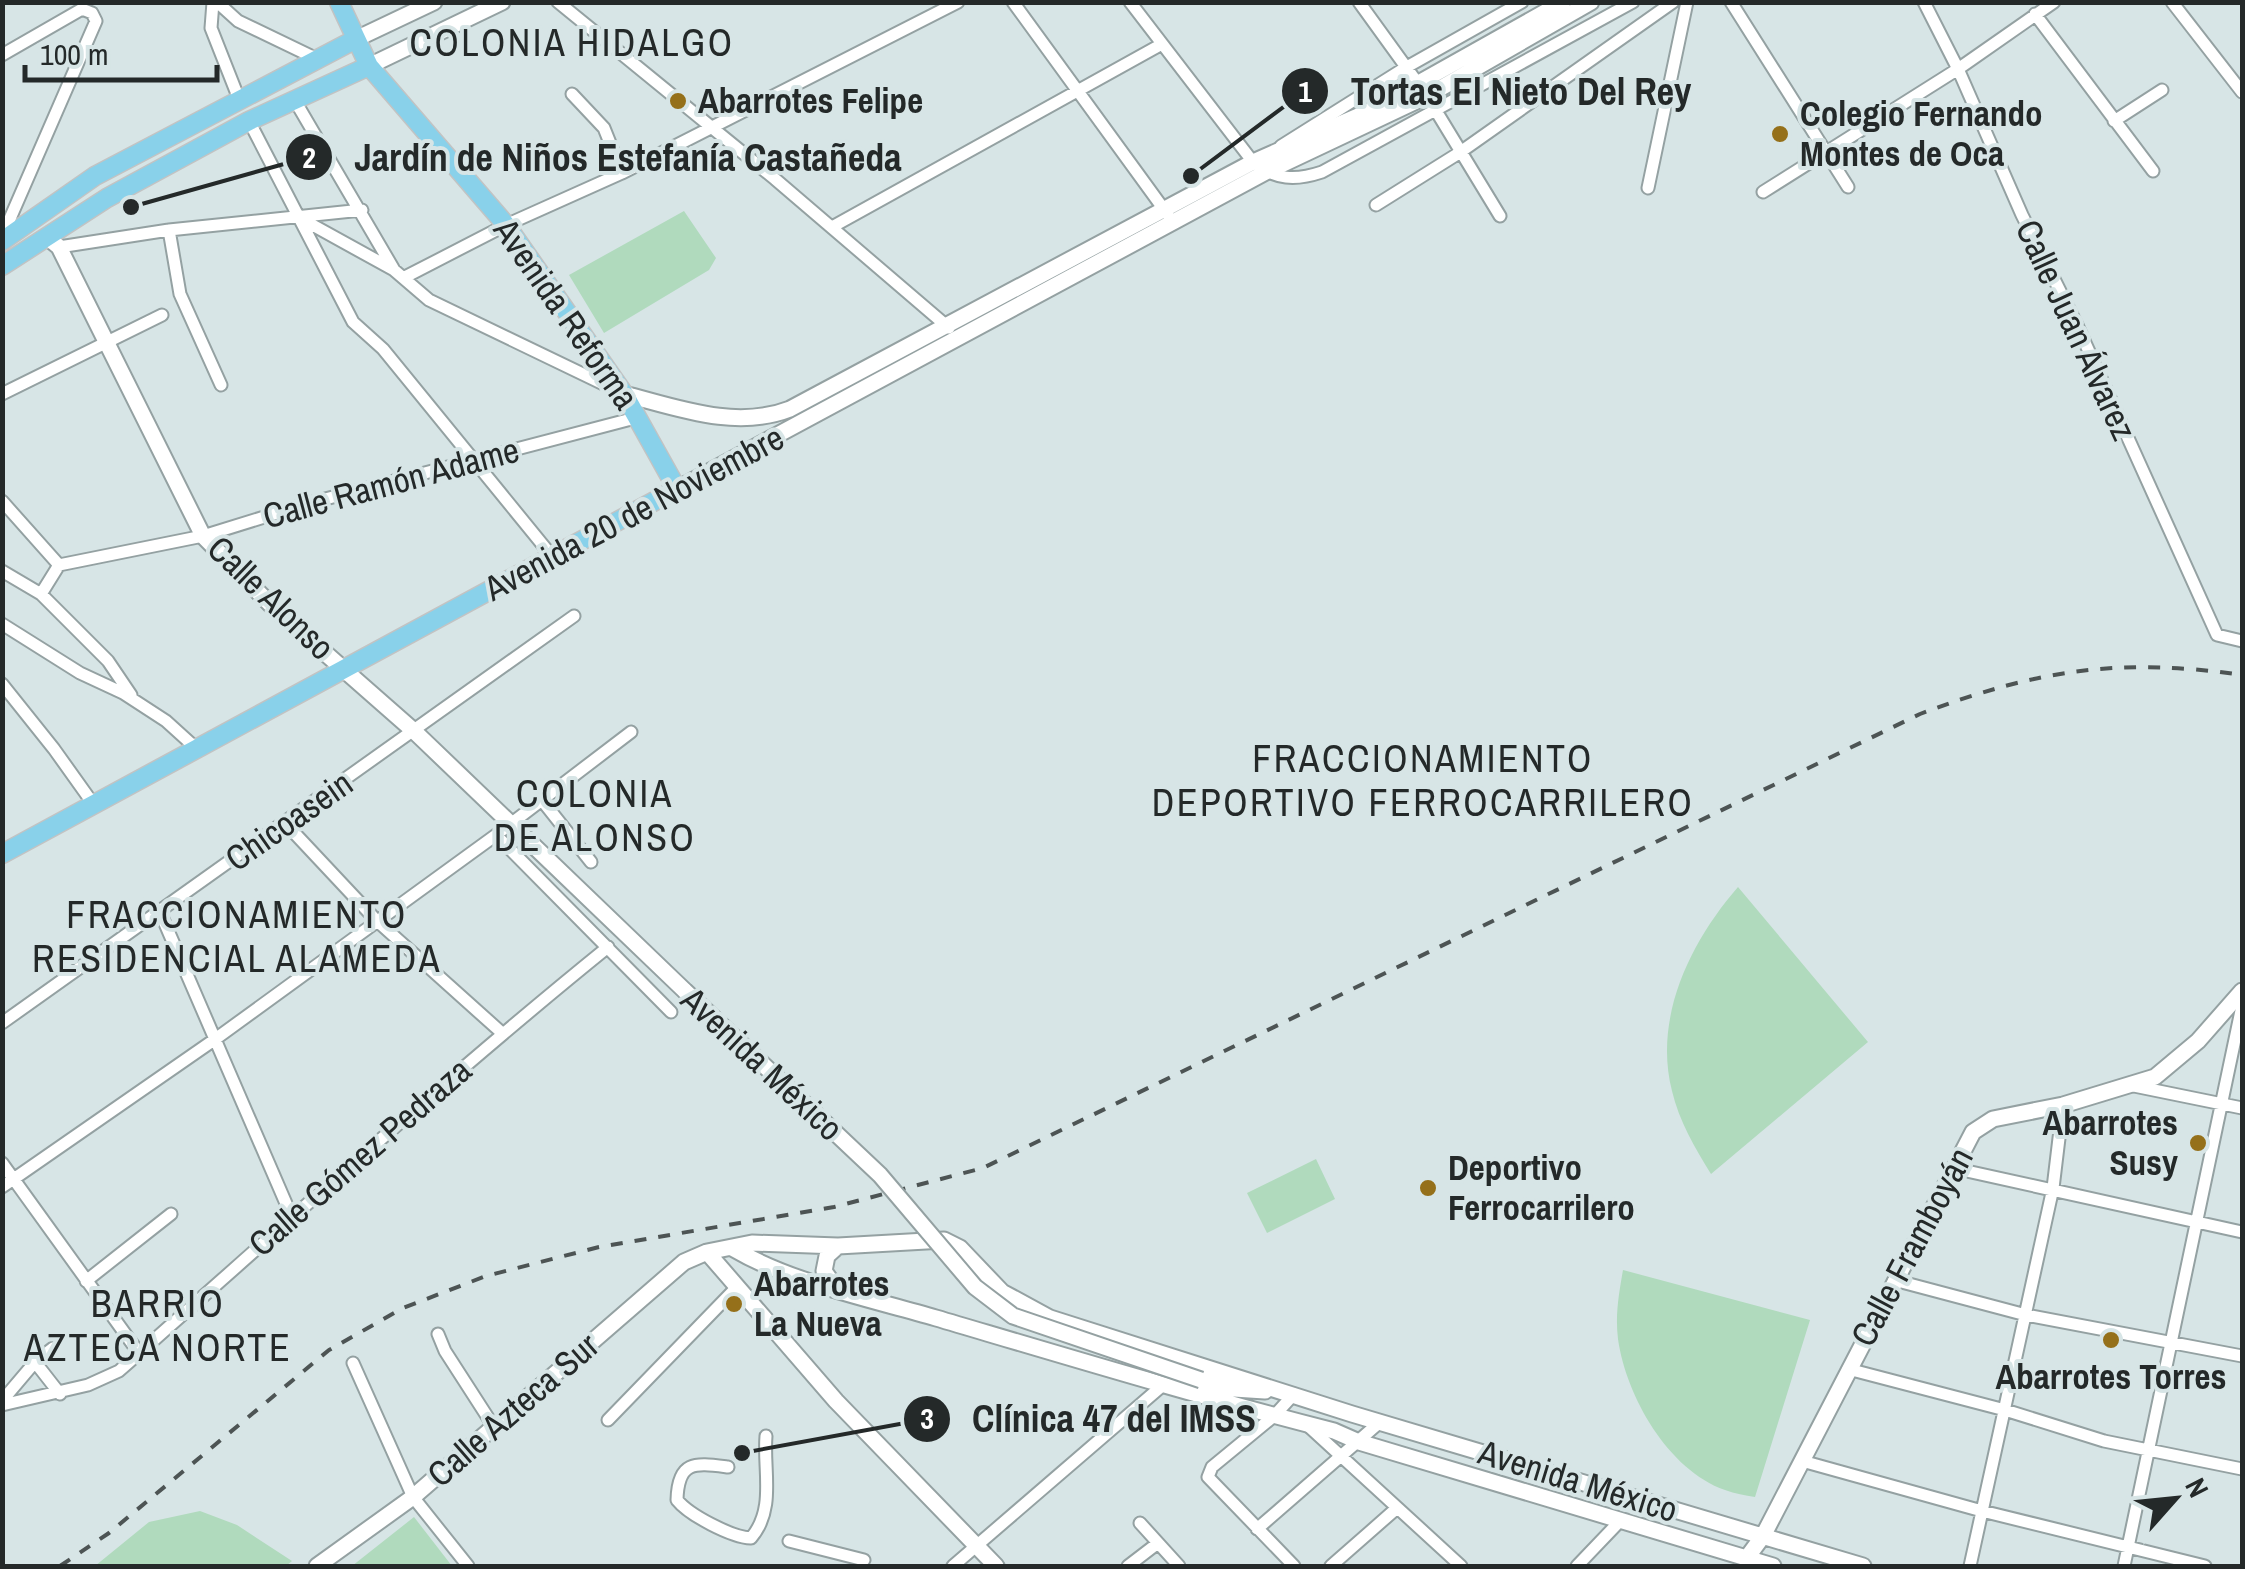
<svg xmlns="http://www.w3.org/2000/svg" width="2245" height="1569" font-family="'Archivo Narrow',sans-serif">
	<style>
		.green { fill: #b0dabd }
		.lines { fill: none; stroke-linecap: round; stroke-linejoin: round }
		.street-casing { stroke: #94a1a2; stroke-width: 15 }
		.secondary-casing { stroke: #94a1a2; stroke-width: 19 }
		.primary-casing { stroke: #c2c3c3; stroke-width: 21 }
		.street { stroke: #fff; stroke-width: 11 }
		.secondary { stroke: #fff; stroke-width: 15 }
		.primary { stroke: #89d1ea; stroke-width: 18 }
		.rail { stroke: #4d5454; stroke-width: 4; stroke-dasharray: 12 12; stroke-linecap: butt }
		.secondary-bridge-casing { stroke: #94a1a2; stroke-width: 19; stroke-linecap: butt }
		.secondary-bridge { stroke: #fff; stroke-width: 15 }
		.poi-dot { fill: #95701a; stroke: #d7e5e6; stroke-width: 4 }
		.labels { text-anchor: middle; stroke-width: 8; stroke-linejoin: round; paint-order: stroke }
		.poi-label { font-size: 35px; font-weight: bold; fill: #242929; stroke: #d7e5e6; text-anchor: start }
		.street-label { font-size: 35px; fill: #242929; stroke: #d7e5e6 }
		.neighbourhood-label { font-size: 38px; letter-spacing: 2.5px; fill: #242929; stroke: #d7e5e6 }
		.leader { fill: none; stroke: #242929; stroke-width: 4 }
		.callout-dot { fill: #242929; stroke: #d7e5e6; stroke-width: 4 }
		.mark-label { font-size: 30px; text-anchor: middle; font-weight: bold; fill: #fff }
		.callout-label { font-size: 38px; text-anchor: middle; font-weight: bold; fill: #242929; stroke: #d7e5e6; stroke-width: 8; stroke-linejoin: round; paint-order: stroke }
	</style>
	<rect width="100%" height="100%" fill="#d7e5e6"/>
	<path class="green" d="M684,211l32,47 -7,12 -105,63 -35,-58z
		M1738,887l130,155 -157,132c-16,-26 -32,-53 -39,-83 -19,-74 19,-150 66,-204z
		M1316,1159l19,40 -68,34 -20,-40z
		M1623,1270l187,50 -55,177c-10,-2 -20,-3 -30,-7 -57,-20 -99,-94 -107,-151 -3,-24 1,-46 5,-69z
		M200,1511l37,14 55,36 -6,5h-191l54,-44z
		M414,1517l38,49h-100z"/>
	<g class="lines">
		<g class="street-casing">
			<path id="street" d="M213,2l-2,26 28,71
				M217,2l21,19 77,37
				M558,2l217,177 174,149
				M1013,2l155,213
				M1130,2l123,160c23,18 42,19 69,10l311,-170
				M1359,2l68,94 73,120
				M1731,2l117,185
				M1924,2l34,67 64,146 55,110 140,310 25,6
				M2172,2l70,90
				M2035,14l118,157
				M2,55l80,-46 10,4
				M572,94l32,34 18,45
				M294,99l99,169
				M249,121l104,201 30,27 168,206
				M2114,121l48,-31
				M1281,146l124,-78 117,-66
				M1648,188l39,-186
				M1763,192l195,-123 96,-67
				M1376,205l83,-52 214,-151
				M298,217l96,53 35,30 189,91
				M832,227l330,-183
				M169,230l11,64 41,91
				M2,237l94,-216 -4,-8
				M59,247l110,-17 193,-20
				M405,277l101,-52 116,-52 336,-171
				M2,394l160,-79
				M2,501l57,64
				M2,571l39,23 67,67 23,34
				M41,594l18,-29 144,-29 103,-32 333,-87
				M2,624l78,49 43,20 43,28 32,29
				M2,684l52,65 40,56
				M541,799l50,63
				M286,824l90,96 126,113
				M496,835l175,177
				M160,912l131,303
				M2,1023l572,-407
				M2134,1086l108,22
				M2,1163l137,190
				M1953,1168l289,64
				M2,1187l212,-147 282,-205 135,-103
				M1894,1280l132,35 216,41
				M86,1281l85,-67
				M438,1334l7,17 49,76
				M35,1362l25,32
				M353,1363l60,134 55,69
				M1848,1369l157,41 99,31 138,28
				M2,1401l33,-39 18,-14
				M2,1405l86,-20 31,-14c162,-143 321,-288 489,-424
				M608,1420l128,-132
				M1306,1424l155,142
				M1802,1461l180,50 223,55
				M728,1467c-33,-4 -50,-7 -51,33 12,15 54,37 74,38 25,-29 12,-68 15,-102
				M1140,1523l39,43
				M1257,1529l123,-107
				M789,1541l75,19
				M953,1566l210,-181
				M1128,1566l30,-23
				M1294,1566l-86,-89 4,-10 62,-51 20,-22
				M1331,1566l66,-58
				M1577,1566l43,-45
				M1970,1566l83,-378 10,-83
				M2124,1566l118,-560"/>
		</g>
		<g class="secondary-casing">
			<path id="secondary" d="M356,39l78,-37
				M369,66l133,-64
				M48,238l11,9 144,289 72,73 140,123 270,259
				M624,394c54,14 112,36 166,15l463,-247 114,-50 196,-110
				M677,489l589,-317 161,-76 164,-94
				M734,1249c58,34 137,50 202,69 132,39 264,79 398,113l25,11 414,124
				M707,1252l129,149 160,165
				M836,1288l-12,-17 3,-15 11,-10
				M1201,1380l33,9 31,2
				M1746,1559l17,-23 210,-404 20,-13 70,-14 92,-28 43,-36 44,-50
				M317,1566l96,-69 271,-235 23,-10 45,-9 86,3 106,-6 16,8 42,44 48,26 302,96 511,152"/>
		</g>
		<g class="primary-casing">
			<path id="primary" d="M2,241l93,-65 261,-137
				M2,266l105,-68 142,-77 120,-55
				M2,854l675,-365 -53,-95 -118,-169 -137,-159 -30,-64"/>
		</g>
		<use href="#street" class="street"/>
		<use href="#secondary" class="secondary"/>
		<use href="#primary" class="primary"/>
		<path class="rail" d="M60,1566l49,-33 220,-183 74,-42 83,-32 113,-29 235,-40 149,-39 937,-454c117,-44 198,-57 322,-39"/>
		<g class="secondary-bridge-casing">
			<path id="secondary-bridge" d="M685,991l195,184 95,112 38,29 188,64"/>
		</g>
		<use href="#secondary-bridge" class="secondary-bridge"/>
	</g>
	<g class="poi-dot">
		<circle cx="678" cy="101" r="10"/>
		<circle cx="1780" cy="134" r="10"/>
		<circle cx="2198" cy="1143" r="10"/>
		<circle cx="1428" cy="1188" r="10"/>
		<circle cx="734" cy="1304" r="10"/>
		<circle cx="2111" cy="1340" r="10"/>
	</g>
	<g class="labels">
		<g class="poi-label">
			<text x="698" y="113">Abarrotes Felipe</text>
			<text x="1800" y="126">Colegio Fernando<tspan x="1800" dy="40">Montes de Oca</tspan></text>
			<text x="2178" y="1135" text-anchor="end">Abarrotes<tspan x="2178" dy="40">Susy</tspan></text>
			<text x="1448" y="1180">Deportivo<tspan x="1448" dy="40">Ferrocarrilero</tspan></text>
			<text x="754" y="1296">Abarrotes<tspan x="754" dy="40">La Nueva</tspan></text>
			<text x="2111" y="1389" text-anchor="middle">Abarrotes Torres</text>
		</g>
		<g class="street-label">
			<text transform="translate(566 314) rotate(55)" y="12">Avenida Reforma</text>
			<text transform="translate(2076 330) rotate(65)" y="12">Calle Juan Álvarez</text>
			<text transform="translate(391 483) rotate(-15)" y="12">Calle Ramón Adame</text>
			<text transform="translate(634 513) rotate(-28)" y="12">Avenida 20 de Noviembre</text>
			<text transform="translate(271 598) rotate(44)" y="12">Calle Alonso</text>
			<text transform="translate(289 821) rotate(-35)" y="12">Chicoasein</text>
			<text transform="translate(762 1064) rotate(43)" y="12">Avenida México</text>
			<text transform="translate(360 1157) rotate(-41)" y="12">Calle Gómez Pedraza</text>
			<text transform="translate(1912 1247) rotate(-62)" y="12">Calle Framboyán</text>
			<text transform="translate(513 1410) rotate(-41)" y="12">Calle Azteca Sur</text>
			<text transform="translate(1578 1481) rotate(17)" y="12">Avenida México</text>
		</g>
		<g class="neighbourhood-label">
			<text x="572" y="56">COLONIA HIDALGO</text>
			<text x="1423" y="772">FRACCIONAMIENTO<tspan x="1423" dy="44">DEPORTIVO FERROCARRILERO</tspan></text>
			<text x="595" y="807">COLONIA<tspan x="595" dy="44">DE ALONSO</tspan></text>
			<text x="237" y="928">FRACCIONAMIENTO<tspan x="237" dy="44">RESIDENCIAL ALAMEDA</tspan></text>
			<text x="158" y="1317">BARRIO<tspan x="158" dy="44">AZTECA NORTE</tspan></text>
		</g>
	</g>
	<path class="leader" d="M1191 176L1305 91M131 207L309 157M742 1453L927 1419"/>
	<g class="callout-dot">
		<circle cx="1191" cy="176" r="10"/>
		<circle cx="131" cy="207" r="10"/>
		<circle cx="742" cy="1453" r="10"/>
		<circle cx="1305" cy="91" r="25"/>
		<circle cx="309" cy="157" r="25"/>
		<circle cx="927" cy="1419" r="25"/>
	</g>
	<g class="mark-label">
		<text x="1305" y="102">1</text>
		<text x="309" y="168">2</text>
		<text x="927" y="1429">3</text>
	</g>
	<g class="callout-label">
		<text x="1521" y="105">Tortas El Nieto Del Rey</text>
		<text x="628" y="171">Jardín de Niños Estefanía Castañeda</text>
		<text x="1114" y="1432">Clínica 47 del IMSS</text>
	</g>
	<rect width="2245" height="1569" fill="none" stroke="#242929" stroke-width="10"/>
	<g transform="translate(2175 1499) rotate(63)" stroke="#d7e5e6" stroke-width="8" paint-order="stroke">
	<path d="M0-8L18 38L0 25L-18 38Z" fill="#242929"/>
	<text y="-15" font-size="28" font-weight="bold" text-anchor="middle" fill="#242929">N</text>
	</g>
	<path d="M25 65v15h192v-15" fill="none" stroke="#242929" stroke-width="5"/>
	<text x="40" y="65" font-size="30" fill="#242929" stroke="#d7e5e6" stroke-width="8" paint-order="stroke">100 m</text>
</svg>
